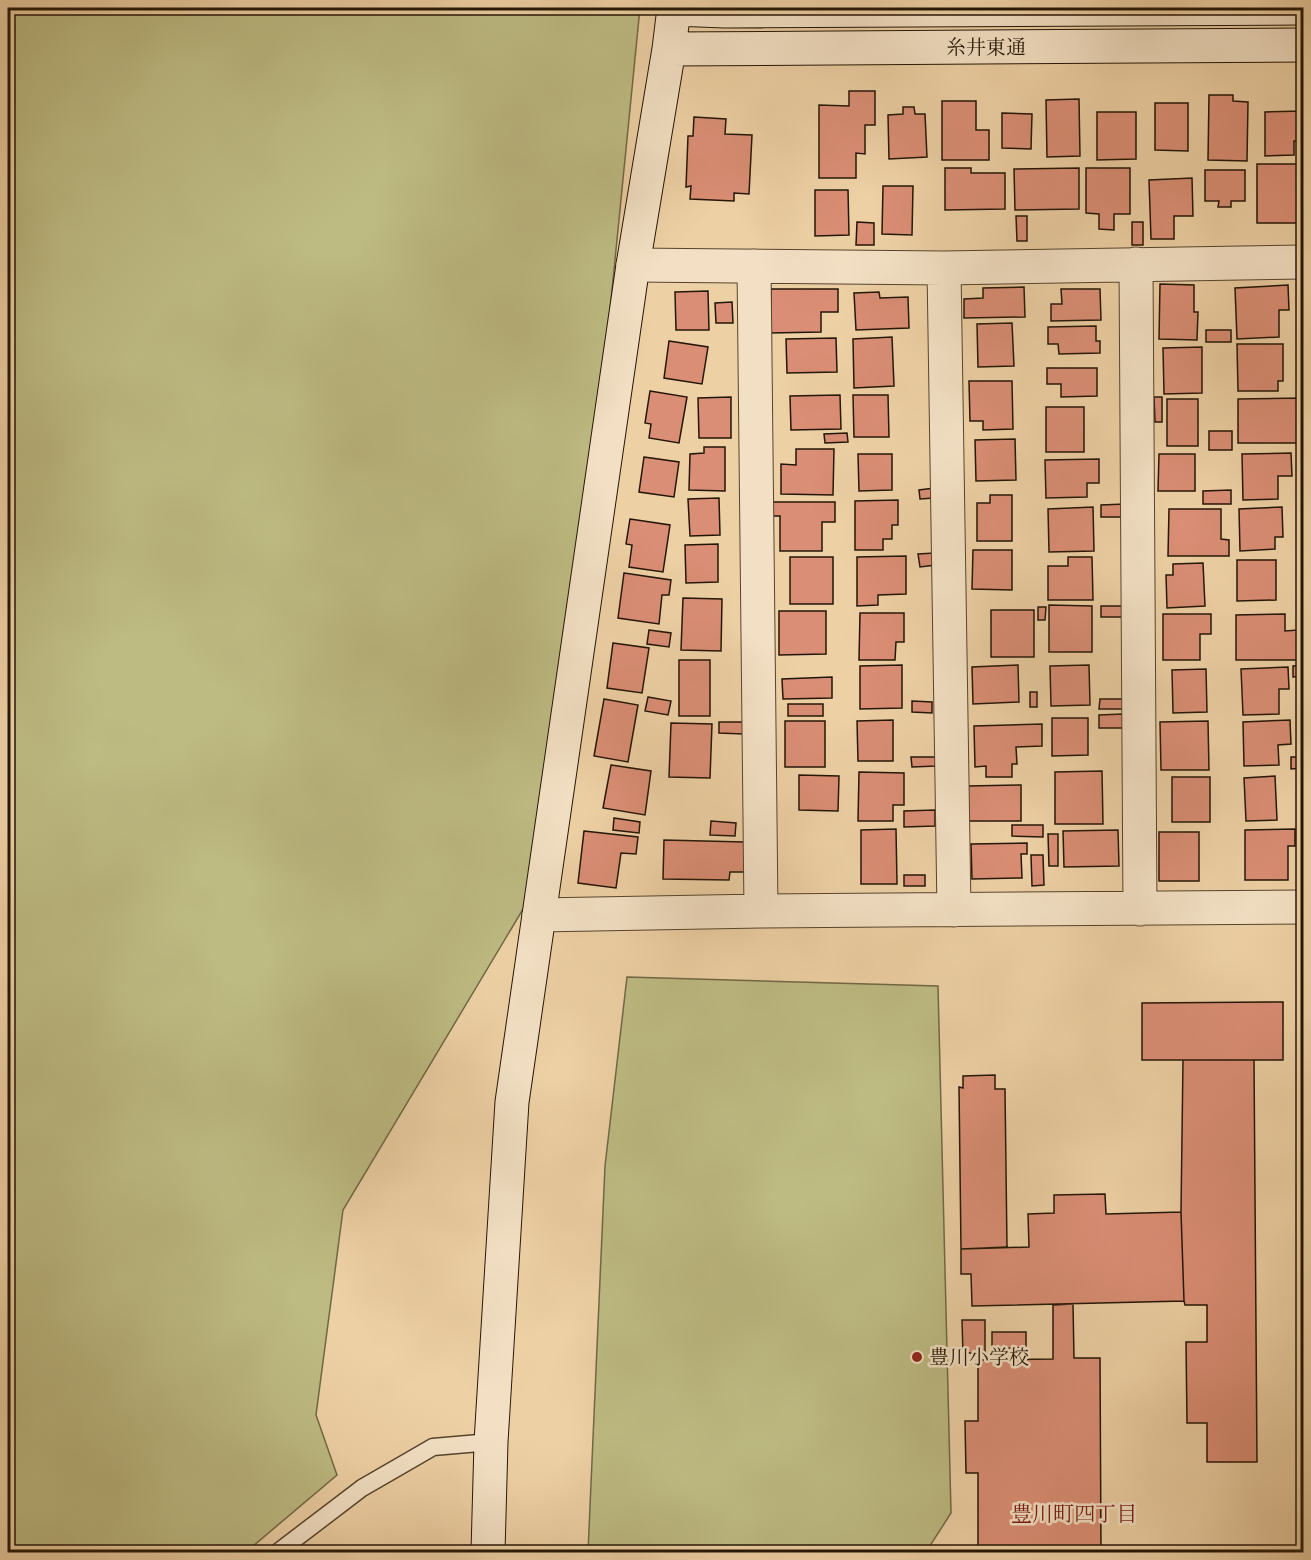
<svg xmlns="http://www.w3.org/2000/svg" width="1311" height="1560" font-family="'Libre Bodoni','Noto Serif JP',serif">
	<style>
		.green { fill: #bdba82; stroke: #706844; stroke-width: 1.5 }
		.building { fill: #da8e75; stroke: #241606; stroke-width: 1.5 }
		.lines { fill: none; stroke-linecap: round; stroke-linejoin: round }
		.lane-casing { stroke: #56442e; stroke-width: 19 }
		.street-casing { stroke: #56442e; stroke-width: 35 }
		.secondary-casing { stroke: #241606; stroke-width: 35 }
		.lane { stroke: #f3e0c4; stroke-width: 16 }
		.street { stroke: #f3e0c4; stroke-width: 33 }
		.secondary { stroke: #f3e0c4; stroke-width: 33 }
		.poi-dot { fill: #8f2418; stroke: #f3e0c4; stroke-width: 2 }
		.labels { text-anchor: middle; stroke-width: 5; stroke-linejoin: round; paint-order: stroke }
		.street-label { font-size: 20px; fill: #241606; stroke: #f3e0c4 }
		.poi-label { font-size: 20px; fill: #241606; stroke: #f3e0c4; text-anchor: start }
		.neighbourhood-label { font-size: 21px; fill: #7a1f14; stroke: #f3e0c4 }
	</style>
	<rect width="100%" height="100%" fill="#edd0a4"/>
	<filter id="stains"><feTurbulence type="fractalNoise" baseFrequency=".00333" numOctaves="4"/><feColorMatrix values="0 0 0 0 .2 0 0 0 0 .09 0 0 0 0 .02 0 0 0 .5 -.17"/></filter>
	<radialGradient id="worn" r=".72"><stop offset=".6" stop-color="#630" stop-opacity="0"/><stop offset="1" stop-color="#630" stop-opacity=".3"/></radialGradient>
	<path class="green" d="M8,8h632l-84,846 -213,356 -27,205 21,60 -91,77h-238z
		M627,977l311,9 13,527 -25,39h-338l17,-386z"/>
	<path class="building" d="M849,91h26v34h-10v29l-9,-1v25h-37v-73l30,1z
		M1209,95h24v6l15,1 -1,59 -39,-1z
		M1079,99l1,57 -33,1 -1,-57z
		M942,101h34v29h13v30h-47z
		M1155,103h33v48l-33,-1z
		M903,107h11l1,7h10l2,43 -38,2 -1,-44 15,-1z
		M1304,111v30h-10v14l-29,1v-44z
		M1097,112h39v47l-39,1z
		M1002,113l30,1 -1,35 -29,-1z
		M694,117l32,2 -1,15 27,1 -3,59 -15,-1v8l-44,-2 1,-13 -5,1 2,-51h5z
		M1257,164h44v59h-44z
		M945,168h26v5h34v36l-60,1z
		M1079,168v41l-64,1 -1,-41z
		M1086,168h44v46h-16v16l-15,-1v-15l-13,-1z
		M1205,170h40v31h-14v6h-13l1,-6h-14z
		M1192,178l1,38h-19v23h-23l-2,-59z
		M883,186h30l-1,49 -30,-1z
		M815,190h33l1,45 -34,1z
		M1016,216h11v25h-10z
		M857,222l17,1v22h-18z
		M1132,222h11v23h-11z
		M1160,284l34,1v27h4l-1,28 -38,-1z
		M1288,285l1,25h-10v27l-42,2 -2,-51z
		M1024,287l1,30 -61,1v-19l19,-1v-10z
		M771,289h67v23h-17v20l-51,1z
		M1061,289h39l1,31 -50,1v-17h11z
		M708,291l1,39h-33l-1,-38z
		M879,292l1,6 28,-1 1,31 -53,2 -2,-37z
		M732,302l1,21h-17l-1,-20z
		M1012,323l2,43 -36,1 -1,-43z
		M1096,326v15h4v12l-41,1 -1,-10h-10v-17z
		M1206,330h25v12h-25z
		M892,337l2,49 -40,2 -1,-49z
		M836,338l1,34 -50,1 -1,-34z
		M669,341l39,6 -6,37 -38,-6z
		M1237,344h46v37h-5v10h-40z
		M1202,347v46l-38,1 -1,-46z
		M1047,368h50v28l-36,1v-13h-14z
		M969,381h43l1,48 -30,1v-9h-13z
		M650,391l37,6 -8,46 -30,-5 2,-14 -6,-1z
		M840,395l1,34 -50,1 -1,-34z
		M853,395h35l1,42h-35z
		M731,397v41h-32l-1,-40z
		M1154,397h8v25h-7z
		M1304,398l-2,45h-64v-44z
		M1167,399h31v47h-31z
		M1046,407h38v45h-38z
		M1209,431h23v19h-23z
		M847,433l1,9 -23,1 -1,-9z
		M1015,439l1,41 -40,1 -1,-41z
		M704,447h21v44l-36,-1 1,-36 14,-1z
		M796,449h38l-1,46 -52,-1v-30l15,1z
		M1291,453l1,23h-14v23l-35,1 -1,-46z
		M858,454h34v36l-33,1z
		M1159,454h36v37h-37z
		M644,457l35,5 -5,35 -35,-5z
		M1099,459v24h-12v14l-41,1 -1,-38z
		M934,488v10l-14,1 -1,-9z
		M1231,490v14h-28v-13z
		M990,495h22v46h-35v-38h13z
		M719,498l1,37 -30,1 -2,-37z
		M898,500v25h-6v14h-9v11h-28v-49z
		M772,502h63v20h-13v29h-42v-35h-8z
		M1125,504v13h-24v-12z
		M1093,507l1,44 -45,1 -1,-43z
		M1282,507l1,30h-8v12l-35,2 -1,-42z
		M1169,509h52v30l8,1v16h-61z
		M630,519l40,6 -7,47 -34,-5 3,-22 -6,-1z
		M718,544v38l-32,1 -1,-38z
		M973,550h39v40l-40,-1z
		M935,553l1,12 -16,2 -2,-13z
		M906,556v38l-28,1v10l-21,1v-49z
		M790,557h43v47h-43z
		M1068,557h24l1,43h-45v-34h20z
		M1237,560h39v40l-39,1z
		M1203,563l2,43 -38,2 -1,-33h7v-11z
		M624,573l47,7 -2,15h-7l-3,29 -41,-6z
		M683,598l39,1 -1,52 -40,-1z
		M1049,605l43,1v46h-43z
		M1101,606h21v11h-21z
		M1038,607h8l-1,13h-7z
		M991,610h43v47h-43z
		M779,611h47v43l-47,1z
		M860,613h44v29h-8l-1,18h-36z
		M1163,614h48v20h-11v26h-37z
		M1285,614v17l13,-1v30h-62v-45z
		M649,630l22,3 -2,14 -22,-3z
		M613,643l36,5 -7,45 -35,-5z
		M679,660h31v56h-31z
		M902,665v43l-42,1v-43z
		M1018,665l1,37 -46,2 -1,-37z
		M1089,665l1,40 -39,1 -1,-40z
		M1304,665v11l-11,1v-11z
		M1288,667l1,22h-10v25l-36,1 -2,-46z
		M1206,669l1,43 -34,1 -1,-43z
		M832,677v21l-49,1 -1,-20z
		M1030,692h7v15h-7z
		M648,697l23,4 -3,14 -23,-4z
		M604,699l34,6 -10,57 -34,-6z
		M1100,699h24v10h-25z
		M912,701l20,1v11l-20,-1z
		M788,704h35v12h-35z
		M1123,714v14h-24v-13z
		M1052,718h36v37l-36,1z
		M893,720v41h-35l-1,-40z
		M1290,720l1,24 -13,1 1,20 -35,1 -1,-44z
		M785,721h40v46h-40z
		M1208,721l1,49h-48l-1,-48z
		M719,722h24v12l-24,-1z
		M671,723l41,1 -2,54 -41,-1z
		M1042,724v22l-26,1 1,17h-5v13h-26v-11l-11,1 -1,-41z
		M911,757h25v9l-24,1z
		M1291,757h13v11l-13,1z
		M611,765l40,6 -6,44 -42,-7z
		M1102,771l1,53h-48v-52z
		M859,772l45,1v32h-11v16h-35z
		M799,775l40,1 -1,35 -39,-1z
		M1275,776l2,44 -31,1 -2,-43z
		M1172,777h38v45h-38z
		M1021,785v36h-53v-35z
		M935,810v16l-31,1v-16z
		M614,818l26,4 -1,11 -26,-3z
		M711,821l25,2 -1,13 -25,-1z
		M1012,825h31v12l-31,-1z
		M896,829l1,55h-36v-54z
		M1295,829v17h-7v34h-43v-50z
		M1118,830l1,36 -55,1 -1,-36z
		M584,831l54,6 -2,17 -15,-1 -5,35 -38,-5z
		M1159,832h40v49h-40z
		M1048,834h10v32h-9z
		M664,840l80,2v30h-14l-1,8 -66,-1z
		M1027,843v11h-6l1,24 -50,1 -1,-35z
		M1031,855h12l1,30 -12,1z
		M904,875h21v11h-21z
		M1283,1002v58h-141v-57z
		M1183,1060h71l3,402h-50v-39h-20l-1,-81h21v-37h-22l-1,-4 -3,-89z
		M995,1075v14h10l2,158 -46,2 -2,-162 4,1v-12z
		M1105,1194l1,20 75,-2 3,89 -212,5 -1,-32h-10v-25l68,-2 -1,-33 26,-1v-18z
		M1073,1304l1,54h26l1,194h-123v-79h-12l-1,-52h13v-61l75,-1v-54z
		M962,1320h23v33h-22z
		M992,1332h34v16h-34z"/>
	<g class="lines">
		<g class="lane-casing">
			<path id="lane" d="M278,1552l84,-64 71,-41 58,-5"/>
		</g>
		<g class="street-casing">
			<path id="street" d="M1136,264l4,645
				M633,265l311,3 360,-6
				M754,266l7,645
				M944,268l10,642
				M539,915l222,-4 543,-4"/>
		</g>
		<g class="secondary-casing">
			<path id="secondary" d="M674,9l51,2 576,-3
				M669,49l635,-4
				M488,1552l3,-110 21,-340 121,-837 36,-216 5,-41"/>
		</g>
		<use href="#lane" class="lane"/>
		<use href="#street" class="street"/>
		<use href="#secondary" class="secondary"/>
	</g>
	<circle class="poi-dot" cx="917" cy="1357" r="6"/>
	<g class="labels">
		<g class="street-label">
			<text x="986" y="54">糸井東通</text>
		</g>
		<g class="poi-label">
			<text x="929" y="1364">豊川小学校</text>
		</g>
		<g class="neighbourhood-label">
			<text x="1074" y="1521">豊川町四丁目</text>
		</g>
	</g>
	<rect width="1311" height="1560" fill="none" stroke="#edd0a4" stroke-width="30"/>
	<rect x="9" y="9" width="1293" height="1542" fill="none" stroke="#241606" stroke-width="3"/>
	<rect x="15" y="15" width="1281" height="1530" fill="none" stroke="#241606" stroke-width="1.5"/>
	<rect width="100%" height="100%" filter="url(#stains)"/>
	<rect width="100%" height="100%" fill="url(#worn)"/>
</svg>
